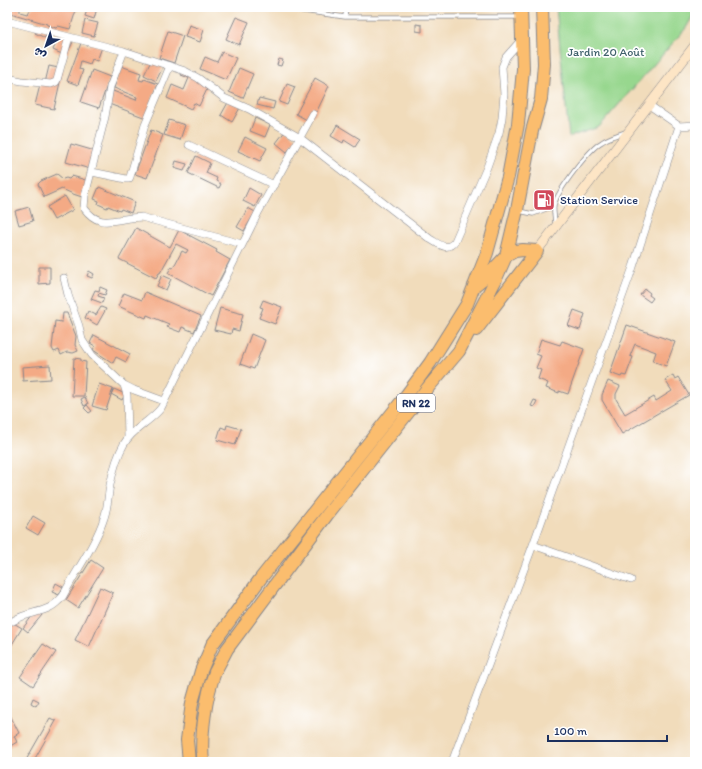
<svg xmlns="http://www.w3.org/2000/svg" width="702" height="769" font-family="Itim,'Playpen Sans Arabic',sans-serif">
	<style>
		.green { fill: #97d78e; stroke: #598376 }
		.building { fill: #f4aa85 }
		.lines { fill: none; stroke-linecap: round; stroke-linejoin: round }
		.lane-casing { stroke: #86868c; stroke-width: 5 }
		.street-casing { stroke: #86868c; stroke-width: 8 }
		.secondary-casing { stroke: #86868c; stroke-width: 10 }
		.highway-casing { stroke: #86868c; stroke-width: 14 }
		.lane { stroke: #fff; stroke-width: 3.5 }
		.street { stroke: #fff; stroke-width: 7 }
		.secondary { stroke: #fde5c5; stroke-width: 9 }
		.highway { stroke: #fbbd6e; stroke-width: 12 }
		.labels { text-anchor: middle; stroke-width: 3.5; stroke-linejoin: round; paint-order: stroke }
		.shield { fill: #fff; stroke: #5f6d8e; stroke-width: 1 }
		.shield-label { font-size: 11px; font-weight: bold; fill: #1b2f5e }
		.park-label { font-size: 12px; fill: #40616c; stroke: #fff }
		.poi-label { font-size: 12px; fill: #1b2f5e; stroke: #fff; text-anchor: start }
	</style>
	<rect width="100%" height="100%" fill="#fff"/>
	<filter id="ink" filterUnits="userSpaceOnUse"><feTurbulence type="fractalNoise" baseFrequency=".025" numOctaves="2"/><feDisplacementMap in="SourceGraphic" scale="8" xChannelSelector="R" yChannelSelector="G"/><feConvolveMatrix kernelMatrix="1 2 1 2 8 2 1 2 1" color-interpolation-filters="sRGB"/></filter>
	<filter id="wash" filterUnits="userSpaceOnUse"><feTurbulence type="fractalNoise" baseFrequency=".012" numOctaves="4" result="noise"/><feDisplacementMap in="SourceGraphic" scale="16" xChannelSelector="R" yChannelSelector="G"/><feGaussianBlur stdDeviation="0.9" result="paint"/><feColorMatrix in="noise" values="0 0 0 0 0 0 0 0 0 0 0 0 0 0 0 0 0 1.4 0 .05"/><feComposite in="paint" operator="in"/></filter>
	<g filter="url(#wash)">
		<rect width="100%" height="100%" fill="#f1dcbb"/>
		<path class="green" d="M556,7h139v5l-9,16 -87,99 -30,10z"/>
		<g id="blocks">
			<path class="building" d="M7,7h13v5l7,2 6,-7h44l-7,22 -12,-3 -2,2 -9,-3v-1l-40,-12z
				M88,7l9,1 -3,11 -9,-3z
				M236,17l13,5 -10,23 -13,-6z
				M85,20l13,3 -4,13 -12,-3z
				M416,24l6,1v7l-6,-1z
				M189,25l15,5 -4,12 -15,-5z
				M37,27l11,4 -3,7 -10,-5z
				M168,31l15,5 -9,27 -15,-5z
				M60,34l14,6 -8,16 -13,-6z
				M81,43l9,3 1,-3 11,4 -5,14 -5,-2 -2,5 -9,-3 -2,8 4,1 -5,15 -11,-4z
				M222,52l14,6 -10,22 -26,-11 5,-12 12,5z
				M279,59l4,1 -2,6 -4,-1z
				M151,61l12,6 -7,14 -12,-6z
				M49,66l14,3 -9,40 -19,-4 5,-20 5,-2z
				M121,66l20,7 -2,7 4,1 1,-2 14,5 -12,34 -37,-14 4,-13 23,9 1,-3 -23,-9z
				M239,68l14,6 -10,24 -14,-6z
				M92,70l18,7 -11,31 -18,-6z
				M183,71l27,12 -11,23 -5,-3 -3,6 -24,-11 5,-13 12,5 5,-12 -8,-3z
				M315,78l14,8 -13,27 -9,7 -11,-6z
				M287,84l8,3 -8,18 -8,-3z
				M259,98l16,4 -2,7 -16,-4z
				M230,99l11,7 -9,16 -11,-7z
				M255,118l15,7 -5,12 -15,-6z
				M169,120l16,5 -5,15 -16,-5z
				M337,125l23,14 -5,8 -11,-7 -1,3 -12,-7z
				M151,130l12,5 -16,43 -12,-4z
				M286,130l11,9 -10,13 -11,-9z
				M245,137l22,11 -7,13 -22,-10z
				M71,144l24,7 -5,18 -24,-7z
				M196,156l14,7 -4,10 11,5 -1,3 5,3 -2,4 -31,-15z
				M176,161l11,3 -3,7 -10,-3z
				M57,174l6,5 3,-1 3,1 3,-3 17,5 -7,16 -9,-3 -11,-5 -18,8 -6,-13 3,-3z
				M99,187l36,15 -4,11 -10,-4 -1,2 -12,-5 -1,2 -9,-4 1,-3 -5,-2z
				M249,188l12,7 -6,12 -12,-6z
				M65,196l8,14 -19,10 -7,-13z
				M29,207l4,14 -14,4 -4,-14z
				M248,208l7,4 -11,19 -7,-4z
				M136,228l34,19 9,-17 38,20 -1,2 14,8 -19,36 -43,-23 3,-6 2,1 9,-17 4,2 2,-3 -12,-6 -16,29h-1l-3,5 -37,-19z
				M39,267h11v16l-11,1z
				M89,271l5,3 -2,4 -5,-2z
				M162,275l9,4 -5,11 -9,-4z
				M100,287l7,3 -2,5 -6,-2 -1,3 6,2 -2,5 -11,-4 4,-9 4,1z
				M645,289l5,4 -1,2 4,3 -3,4 -10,-7z
				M145,292l56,24 -7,16 -12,-5 -2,5 -13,-5 2,-3 -22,-9 -1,3 -28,-12 6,-13 18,7z
				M263,300l19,7 -7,17 -16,-6 4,-10 -3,-1z
				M101,307l5,2 -9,16 -12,-7 3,-7 8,4z
				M220,308l23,6 -4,17 -7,-2 -1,5 -17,-4z
				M574,310l11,4 -5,16 -12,-4z
				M63,313h4l9,23 -1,9 3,6 -5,2 -6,-1 -6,3 -2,-5 -5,2 -2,-4 3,-27 7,1z
				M627,325l48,17 -9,24 -13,-5 3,-9 -21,-8 -5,12 3,1 -7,19 -4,-1 -1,2 -11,-4z
				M251,334l14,6 -11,29 -14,-5z
				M94,335l36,19 -4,8 -10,-5 -3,6 -20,-13 2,-4 -5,-3z
				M541,339l19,6 2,-4 22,8 -16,45 -9,-3v2l-13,-5 2,-5 -10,-4 3,-9 -5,-2 5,-12 -5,-2z
				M74,358l7,1v2l5,1 -2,34h-12z
				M50,365l1,14 -28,2 -1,-14z
				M673,375l2,4 3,-2 11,18 -67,39 -20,-34v-5l6,-14 12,5 -4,8v5l9,15 29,-17 2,4 16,-10 -7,-11z
				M99,384l14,5 -7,21 -14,-4z
				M114,389l11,5 -3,6 -11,-6z
				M85,397l3,7 -4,2 -3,-7z
				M534,400l3,1 -3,6 -3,-1z
				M87,405l5,6 -3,2 -5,-5z
				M227,425l14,4 -6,16 -18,-5 4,-13 5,2z
				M33,516l12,7 -7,12 -12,-7z
				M91,560l12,8 -25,40 -12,-8z
				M56,583l7,4 -4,8 -7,-3z
				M100,587l13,6 -24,54 -14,-7z
				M36,611l6,4 -14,17 -5,-4z
				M10,621l12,7 -11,18 -4,-3v-17z
				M43,644l13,8 -23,34 -13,-9z
				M33,698l6,3 -3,5 -5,-3z
				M7,709l12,24 -5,3 3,6 -10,6z
				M50,718l6,3 -23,41h-8z"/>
		</g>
	</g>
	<g filter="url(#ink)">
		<use href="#blocks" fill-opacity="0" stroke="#86868c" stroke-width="1"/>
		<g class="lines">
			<g class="lane-casing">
				<path id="lane" d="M275,7l70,10
					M346,7l-1,10h175
					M519,211l14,3 21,-8
					M555,224c0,-6 -2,-13 -1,-19 4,-15 35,-56 48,-63 7,-5 16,-7 23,-10"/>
			</g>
			<g class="street-casing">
				<path id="street" d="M7,21l117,30 61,20 13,7 26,20 25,11 51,29 130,101c9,5 17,13 25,2l32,-74 12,-34 3,-15 2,-24 -2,-27 4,-10 16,-18
					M124,51l-14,36 -5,30 -20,79 -1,12c15,20 27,12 47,10 3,-1 7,0 10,-1l101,27
					M7,78l15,3 29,3 5,-2 1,-2 12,-43
					M649,105l30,21 16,-1
					M189,145l85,40
					M92,172l34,7h3l1,-2 15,-52 25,-59
					M64,278l4,17 11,31 3,14 10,15 32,30 10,5 30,11
					M124,385l3,10 1,43
					M533,545l98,35
					M13,621c19,-12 34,-5 50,-25 13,-26 32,-50 41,-78 4,-11 4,-23 6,-33 3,-14 7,-29 14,-41 8,-15 26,-22 37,-36l98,-197 54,-97
					M452,762l81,-217 100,-278 46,-141"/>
			</g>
			<g class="secondary-casing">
				<path id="secondary" d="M537,251l158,-206"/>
			</g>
			<g class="highway-casing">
				<path id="highway" d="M474,286l16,-13 16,-17 9,-5 8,-1 14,1
					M476,330l61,-79
					M189,762l-2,-22 5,-37 9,-32 11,-26 49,-67 144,-181 25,-34 37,-59 20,-51 21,-76 10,-53 5,-55 -2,-62
					M203,762c-3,-25 3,-67 12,-90 4,-8 8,-15 12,-23l100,-134 99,-125 33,-39 36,-70 11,-25 11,-46 15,-79 9,-32 3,-35 -2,-57"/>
			</g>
			<use href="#lane" class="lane"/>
			<use href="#street" class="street"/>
			<use href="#secondary" class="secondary"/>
			<use href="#highway" class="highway"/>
		</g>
	</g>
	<defs>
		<g id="fuel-square" transform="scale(1.15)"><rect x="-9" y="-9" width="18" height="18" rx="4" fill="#d1495b" stroke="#fff"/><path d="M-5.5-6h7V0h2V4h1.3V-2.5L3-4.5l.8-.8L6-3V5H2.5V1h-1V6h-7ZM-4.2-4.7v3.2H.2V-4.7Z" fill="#fff"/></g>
	</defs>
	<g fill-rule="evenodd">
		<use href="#fuel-square" x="544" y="200"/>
	</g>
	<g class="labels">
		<rect class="shield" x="397" y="394" width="38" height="18" rx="3"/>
		<g class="shield-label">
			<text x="416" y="407">RN 22</text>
		</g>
		<g class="park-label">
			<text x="606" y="56">Jardin 20 Août</text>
		</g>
		<g class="poi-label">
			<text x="560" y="204">Station Service</text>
		</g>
	</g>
	<rect width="702" height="769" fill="none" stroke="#fff" stroke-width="24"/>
	<g transform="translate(46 46) rotate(220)" stroke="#ffffff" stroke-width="3" paint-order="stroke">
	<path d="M0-3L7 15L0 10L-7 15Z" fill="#1b2f5e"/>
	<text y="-6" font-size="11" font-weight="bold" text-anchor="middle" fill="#1b2f5e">ش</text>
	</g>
	<path d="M548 735v6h119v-6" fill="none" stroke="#1b2f5e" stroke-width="2"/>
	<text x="554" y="735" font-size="12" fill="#1b2f5e" stroke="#ffffff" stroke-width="3" paint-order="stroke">100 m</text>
</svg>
